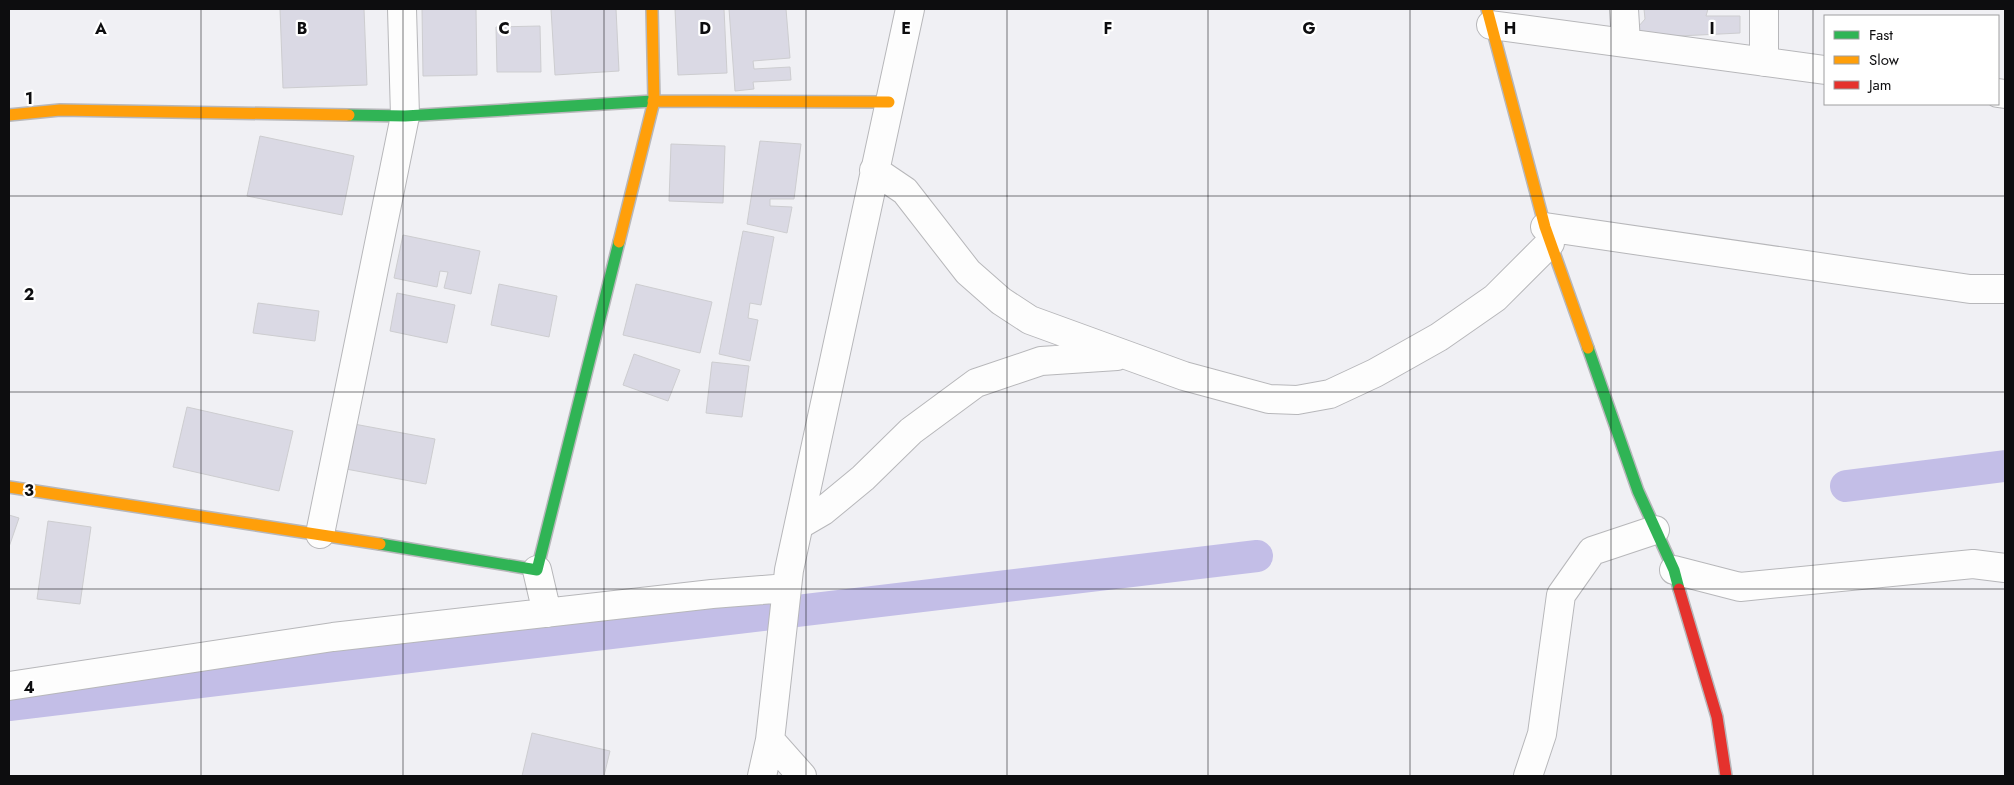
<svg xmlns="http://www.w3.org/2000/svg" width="2014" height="785" font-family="Jost,sans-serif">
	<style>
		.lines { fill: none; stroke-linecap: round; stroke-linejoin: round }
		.canal { stroke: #c3bee7; stroke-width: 32 }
		.building { fill: #dad9e4; stroke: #cdcdd0 }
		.street-casing { stroke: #b7b7ba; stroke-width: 30 }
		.fast-casing { stroke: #b7b7ba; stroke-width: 14 }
		.slow-casing { stroke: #b7b7ba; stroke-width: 14 }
		.jam-casing { stroke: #b7b7ba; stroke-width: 14 }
		.street { stroke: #fdfdfd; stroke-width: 28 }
		.fast { stroke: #30b455; stroke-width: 11 }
		.slow { stroke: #ff9f0a; stroke-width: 11 }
		.jam { stroke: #e5322d; stroke-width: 11 }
		.grid { fill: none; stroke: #0d0d0f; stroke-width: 1; stroke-opacity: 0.55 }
		.grid-label { font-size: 16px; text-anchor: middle; font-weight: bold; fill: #0d0d0f; stroke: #fff; stroke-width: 4.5; stroke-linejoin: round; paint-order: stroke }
	</style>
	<rect width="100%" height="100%" fill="#f0f0f4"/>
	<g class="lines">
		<path class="canal" d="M1846,486l159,-20
			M9,705l1248,-149"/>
	</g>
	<path class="building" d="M280,9h84l3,76 -84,3z
		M422,9h54l1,66 -54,1z
		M551,9h65l3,62 -64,4z
		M675,9h49l3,64 -49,2z
		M729,9h57l4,49 -37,3 1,8 36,-2 1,13 -38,2 1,7 -19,2z
		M1644,9h64l-2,7h34v17l-81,4 -19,4 -2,-14 7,-8z
		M540,26l1,46h-44l-1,-45z
		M260,136l94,20 -12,59 -95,-19z
		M760,141l41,3 -7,55h-24v7l22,1 -5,26 -40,-9z
		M671,144l54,2 -2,57 -54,-2z
		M743,231l31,6 -13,68 -11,-2 -2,15 10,2 -8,41 -31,-7z
		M403,235l77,16 -9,43 -27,-6 4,-16 -8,-1 -3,16 -43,-9z
		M499,284l58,12 -8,41 -58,-12z
		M636,284l76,18 -12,51 -77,-18z
		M397,293l58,12 -8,38 -57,-12z
		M258,303l61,8 -4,30 -62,-8z
		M634,354l46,16 -12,31 -45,-16z
		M712,362l37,4 -7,51 -36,-4z
		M187,407l106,24 -14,60 -106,-24z
		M354,424l81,15 -9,45 -80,-15z
		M9,515l10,3 -10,29z
		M48,521l43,6 -11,77 -43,-5z
		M532,733l78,18 -6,25h-82z"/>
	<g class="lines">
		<g class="street-casing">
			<path id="street" d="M1624,9l2,34
				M1491,25l334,45
				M1764,62v-53
				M1998,93l7,1
				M874,170l31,21 63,81 33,29 29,19 154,56 85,23 28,1 33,-6 45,-21 64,-36 56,-39 55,-55
				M1545,227l425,62h35
				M799,525l24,-14 40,-33 48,-47 65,-48 65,-22 76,-5
				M320,534l85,-418 -3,-107
				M537,570l10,43
				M1674,570l66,17 233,-23 32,4
				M9,686l324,-49 379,-43 75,-6
				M770,740l32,36
				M762,776l8,-36 19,-170 121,-561
				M1528,776l14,-42 19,-139 31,-44 63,-21"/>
		</g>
		<g class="fast-casing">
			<path id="fast" d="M349,115l56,1 248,-15
				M1588,348l50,143 36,79 5,19
				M380,544l157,26 82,-328"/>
		</g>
		<g class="slow-casing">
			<path id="slow" d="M1487,9l58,218 43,121
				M653,101l236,1
				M9,115l51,-5 289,5
				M619,242l35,-141 -2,-92
				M9,487l371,57"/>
		</g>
		<g class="jam-casing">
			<path id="jam" d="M1679,589l38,128 9,59"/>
		</g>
		<use href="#street" class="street"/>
		<use href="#fast" class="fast"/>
		<use href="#slow" class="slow"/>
		<use href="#jam" class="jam"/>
	</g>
	<path class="grid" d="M201,9v767M403,9v767M604,9v767M806,9v767M1007,9v767M1208,9v767M1410,9v767M1611,9v767M1813,9v767M9,196h1996M9,392h1996M9,589h1996"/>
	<g class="grid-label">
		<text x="101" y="34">A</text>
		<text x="302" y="34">B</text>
		<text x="504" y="34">C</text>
		<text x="705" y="34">D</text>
		<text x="906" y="34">E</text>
		<text x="1108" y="34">F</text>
		<text x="1309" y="34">G</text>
		<text x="1510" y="34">H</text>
		<text x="1712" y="34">I</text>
		<text x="29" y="104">1</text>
		<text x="29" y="300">2</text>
		<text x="29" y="496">3</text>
		<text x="29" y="693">4</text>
	</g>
	<rect width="2014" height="785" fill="none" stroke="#0d0d0f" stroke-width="20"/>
	<rect x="1824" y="15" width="175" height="90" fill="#ffffff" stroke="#9e9e9f"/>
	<rect x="1834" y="31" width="25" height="8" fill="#30b455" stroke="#9e9e9f"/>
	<text x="1869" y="40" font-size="15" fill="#0d0d0f">Fast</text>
	<rect x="1834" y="56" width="25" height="8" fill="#ff9f0a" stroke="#9e9e9f"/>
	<text x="1869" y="65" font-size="15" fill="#0d0d0f">Slow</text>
	<rect x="1834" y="81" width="25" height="8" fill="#e5322d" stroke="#9e9e9f"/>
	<text x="1869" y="90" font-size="15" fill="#0d0d0f">Jam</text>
</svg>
